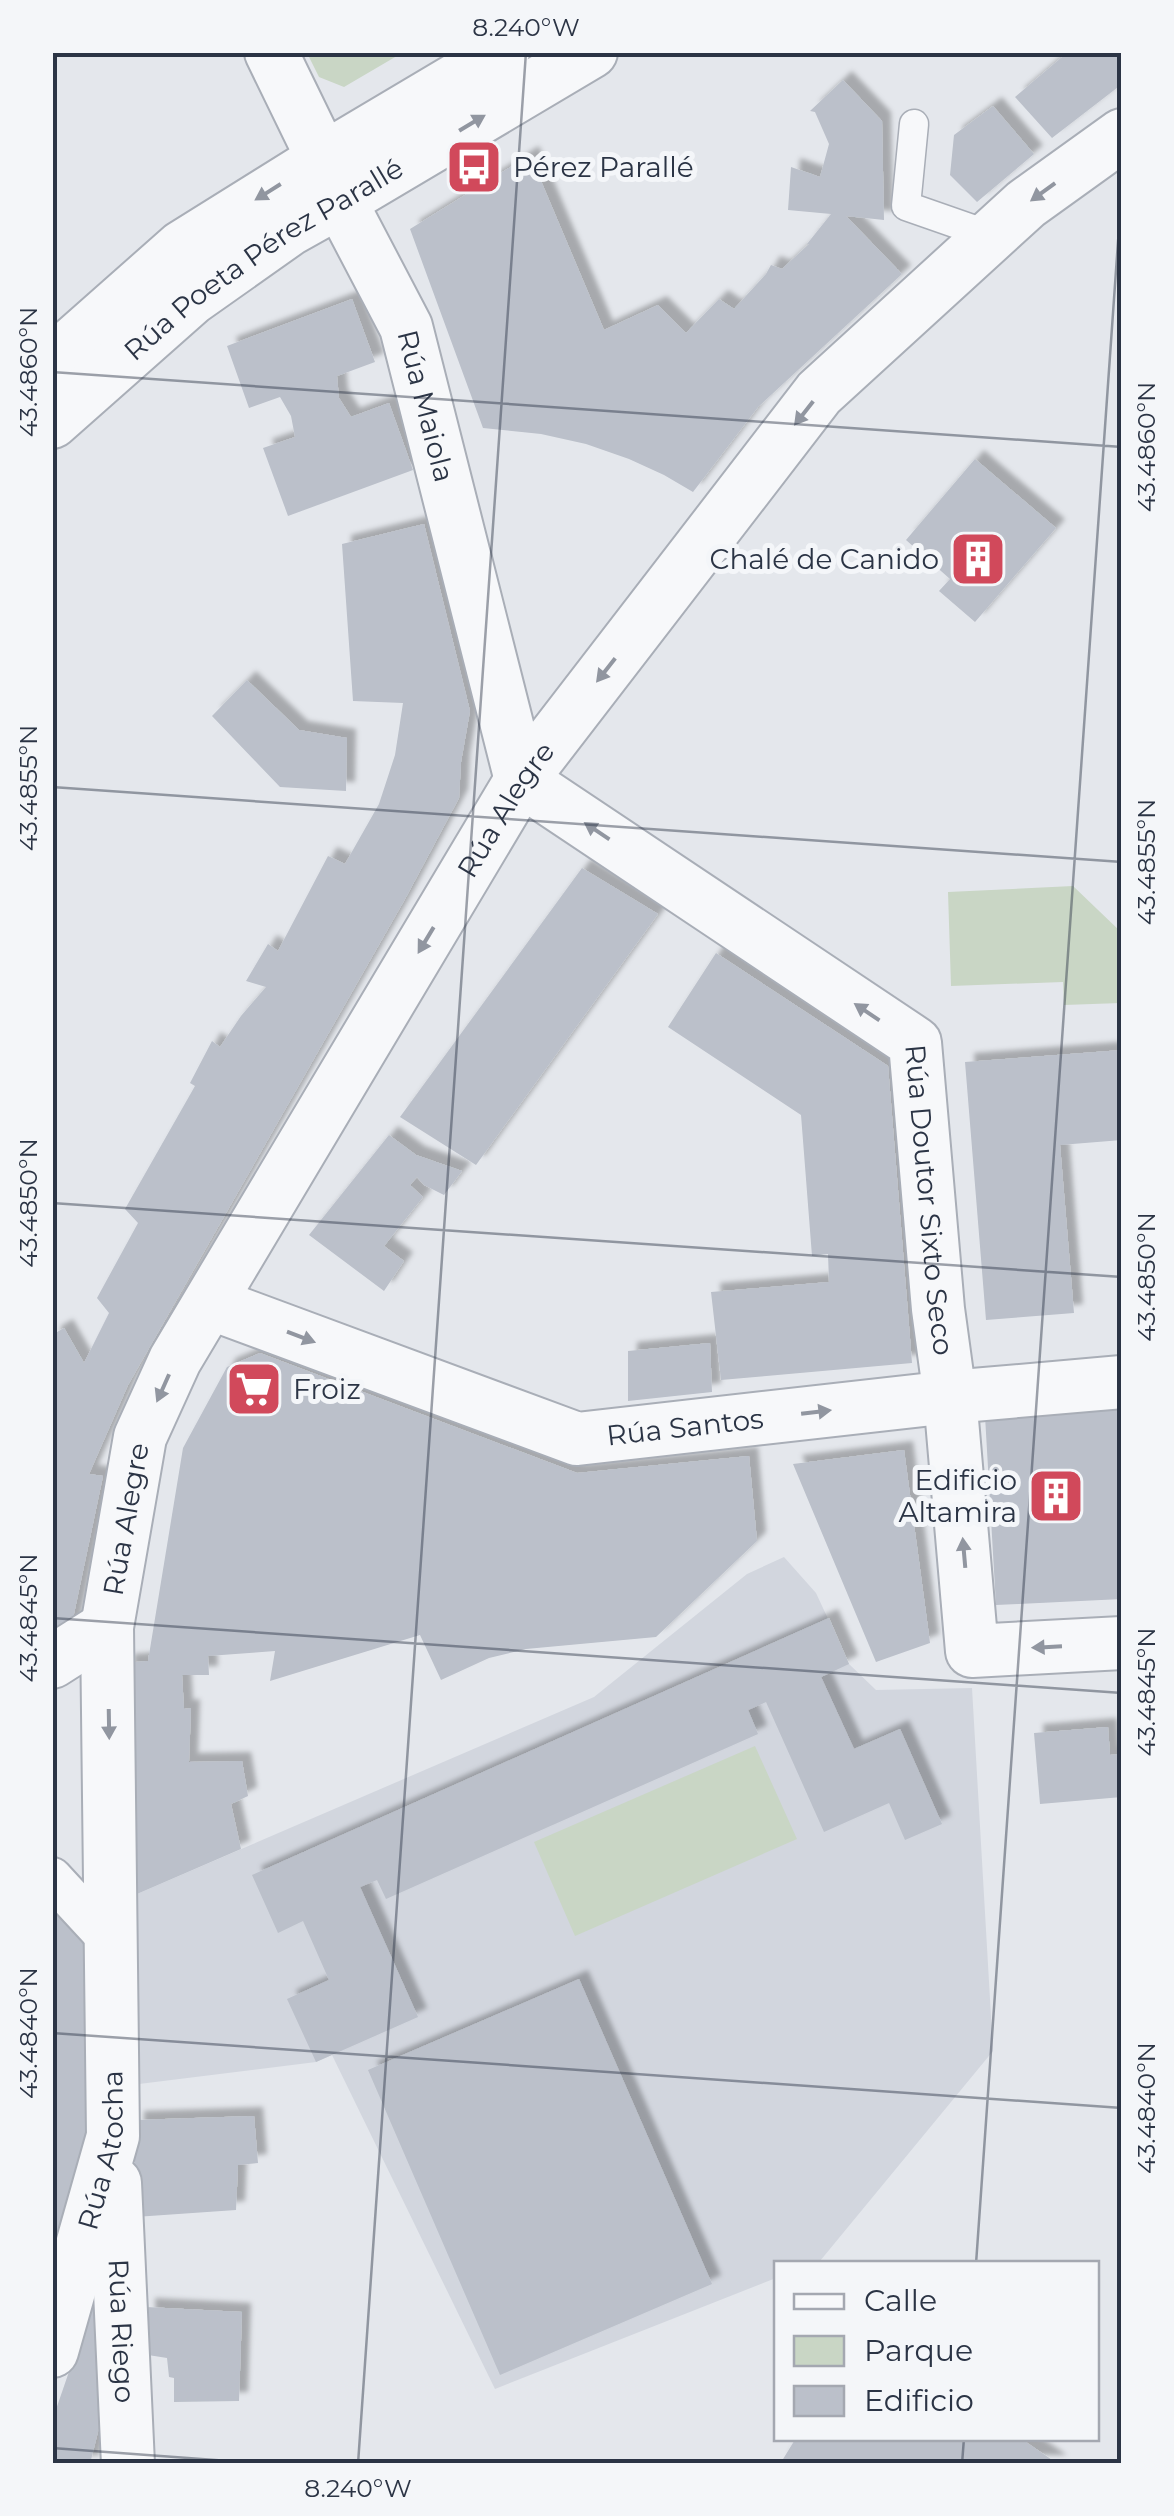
<svg xmlns="http://www.w3.org/2000/svg" width="1174" height="2516" font-family="Montserrat,sans-serif">
	<style>
		.built { fill: #d2d6de }
		.green { fill: #c9d6c5 }
		.building { fill: #bbc0ca; filter: url(#shadow) }
		.lines { fill: none; stroke-linecap: round; stroke-linejoin: round }
		.service-casing { stroke: #a9aeb7; stroke-width: 31 }
		.pedestrian-casing { stroke: #a9aeb7; stroke-width: 44 }
		.minor-casing { stroke: #a9aeb7; stroke-width: 56 }
		.service { stroke: #f7f8fa; stroke-width: 28 }
		.pedestrian { stroke: #f7f8fa; stroke-width: 40 }
		.minor { stroke: #f7f8fa; stroke-width: 52 }
		.oneway { fill: #9196a0 }
		.ticks { fill: none; stroke: #2b3445; stroke-width: 2.5; stroke-opacity: 0.45 }
		.labels { text-anchor: middle; stroke-width: 10; stroke-linejoin: round; paint-order: stroke }
		.poi-label { font-size: 28px; fill: #2b3445; stroke: #f4f6f9; text-anchor: start }
		.street-label { font-size: 28px; fill: #2b3445; stroke: #f4f6f9 }
		.neatline { fill: none; stroke: #2b3445; stroke-width: 4 }
		.ticks-label { font-size: 25px; text-anchor: middle; fill: #2b3445 }
	</style>
	<defs>
		<filter id="shadow"><feDropShadow dx="9" dy="-9" stdDeviation="2.5" flood-color="#0004"/></filter>
	</defs>
	<rect width="100%" height="100%" fill="#e4e7ec"/>
	<path class="built" d="M784,1557l32,36 33,71 27,26 96,-2 21,363 -173,210 -6,2 -38,1v14l-281,111 -163,-334 -16,7 -177,22 -2,-190 457,-197 153,-123z"/>
	<path class="green" d="M307,53h95l-58,34 -25,-10z
		M1073,886l48,46v71l-57,2 -1,-23 -112,4 -3,-94z
		M755,1746l42,93 -222,97 -41,-94z"/>
	<path class="building" d="M1068,52h54v32l-70,54 -37,-41z
		M843,80l39,41 2,99 -38,-4 56,58 -144,133 -65,85 -29,-17 -35,-16 -43,-15 -45,-10 -58,-6 -73,-199 120,-74 74,175 54,-25 28,28 33,-34 15,10 32,-35 5,-9 11,4 27,-25h-2l24,-30 -43,-4 3,-43 29,10 9,-33 -14,-32 -5,-1z
		M993,106l41,48 -57,48 -27,-27 4,-40z
		M352,299l23,63 -38,14 2,22 12,19 38,-14 24,67 -125,46 -25,-68 32,-11 -4,-21 -11,-19 -31,11 -22,-62z
		M975,459l81,69 -81,94 -36,-31 11,-12 -44,-39z
		M424,524l46,187 -9,51 -2,36 -54,101 -277,486 -39,89 14,2 -32,152 -19,11v-249l3,-2 -3,-4v-49l12,-7 20,35 25,-50 -12,-15 41,-75 -13,-14 70,-123 -5,-3 22,-42 8,6 21,-31 25,-29 -20,-6 22,-37 10,7 50,-95 17,8 34,-60 16,-49 8,-52 -50,-2 -11,-157z
		M247,680l52,50 48,8 -1,53 -66,-4 -68,-71z
		M582,868l76,46 -182,251 -76,-48z
		M716,953l172,113 24,297 -191,17 -10,-88 118,-10 -1,-28 -16,2 -11,-141 -133,-88z
		M1122,1050v90l-62,5 14,168 -88,7 -21,-258z
		M389,1135l27,20 46,16 -18,24 -20,-10 -7,-8 -7,8 13,12 -39,49 20,15 -20,30 -75,-56z
		M710,1343l2,49 -84,9v-50z
		M260,1353l317,120 172,-17 8,85 -101,96 -130,12 -37,9 -48,22 -21,-45 -150,46 5,-30 -67,5 1,19h-27l2,34 7,-1 -2,54 53,-1 6,35 -17,8 10,45 -104,45 -12,-231 23,-2 35,-213 44,-81z
		M1122,1405v194l-126,6 -11,-189z
		M904,1450l26,193 -54,19 -83,-198z
		M829,1618l20,46 -28,13 33,72 46,-20 42,95 -37,16 -16,-37 -65,29 -58,-130 -18,8 10,24 -372,165 -9,-19 -17,7 58,130 -102,45 -29,-63 42,-19 -26,-59 -25,12 -26,-58z
		M1108,1727l2,28 12,-1v43l-82,7 -6,-71z
		M52,1893l31,33 10,85 -1,55 -13,130 -27,82z
		M579,1979l133,305 -212,91 -132,-305z
		M254,2116l4,47 -20,2 -2,45 -101,7v-97z
		M92,2305l15,1 1,85 -18,73h-38v-43z
		M146,2307l96,5 -3,89 -65,1v-24l-5,-1 -2,-19 -19,-3z
		M796,2438h224l38,26h-278z"/>
	<g class="lines">
		<g class="service-casing">
			<path id="service" d="M914,124l-8,82 86,30"/>
		</g>
		<g class="pedestrian-casing">
			<path id="pedestrian" d="M52,1878l60,65"/>
		</g>
		<g class="minor-casing">
			<g id="minor">
				<path id="s1" d="M271,52l52,107 17,42 66,126 115,453 394,263 23,266 12,88 22,254 150,-8"/>
				<path d="M52,362l130,-115 141,-88 180,-107"/>
				<path id="s2" d="M52,422l139,-123 99,-70 50,-28 251,-149"/>
				<path id="s3" d="M210,1303l367,136 373,-42 172,-15"/>
				<path d="M52,1662l55,-35"/>
				<path id="s4" d="M115,2183l13,281"/>
				<path id="s5" d="M52,2351l61,-215 -6,-509 33,-190 35,-77 346,-580 298,-387 207,-189 96,-69"/>
			</g>
		</g>
		<use href="#service" class="service"/>
		<use href="#pedestrian" class="pedestrian"/>
		<use href="#minor" class="minor"/>
	</g>
	<defs><path id="oneway-solid" d="M-6-.8H1V-3.2L6.5 0L1 3.2V.8H-6Z" transform="scale(2.5)"/></defs>
	<g class="oneway">
		<use href="#oneway-solid" transform="translate(472 123) rotate(-31)"/>
		<use href="#oneway-solid" transform="translate(268 192) rotate(148)"/>
		<use href="#oneway-solid" transform="translate(1043 192) rotate(144)"/>
		<use href="#oneway-solid" transform="translate(804 413) rotate(128)"/>
		<use href="#oneway-solid" transform="translate(606 670) rotate(128)"/>
		<use href="#oneway-solid" transform="translate(597 831) rotate(-146)"/>
		<use href="#oneway-solid" transform="translate(426 940) rotate(121)"/>
		<use href="#oneway-solid" transform="translate(867 1012) rotate(-146)"/>
		<use href="#oneway-solid" transform="translate(301 1337) rotate(21)"/>
		<use href="#oneway-solid" transform="translate(163 1388) rotate(114)"/>
		<use href="#oneway-solid" transform="translate(816 1412) rotate(-7)"/>
		<use href="#oneway-solid" transform="translate(964 1553) rotate(-95)"/>
		<use href="#oneway-solid" transform="translate(1047 1647) rotate(177)"/>
		<use href="#oneway-solid" transform="translate(109 1724) rotate(89)"/>
	</g>
	<path class="ticks" d="M52,372l1070,75M52,787l1070,75M52,1203l1070,74M52,1618l1070,75M52,2033l1070,75M976,2264l146,-2079M52,2448l219,16M358,2464l168,-2412M962,2464l2,-26"/>
	<defs>
		<g id="bus-square" transform="scale(2.875)"><rect x="-9" y="-9" width="18" height="18" rx="4" fill="#d1495b" stroke="#f4f6f9"/><path d="M-5-6H5V4H4V6H2V4H-2V6H-4V4H-5ZM-3.5-4V0h7V-4ZM-3.5 1.2v1.5H-2V1.2ZM2 1.2v1.5H3.5V1.2Z" fill="#fff"/></g>
		<g id="building-square" transform="scale(2.875)"><rect x="-9" y="-9" width="18" height="18" rx="4" fill="#d1495b" stroke="#f4f6f9"/><path d="M-4-6H4V6H1V3H-1V6H-4ZM-2.5-4.3h1.7v1.8h-1.7ZM.8-4.3h1.7v1.8H.8ZM-2.5-1h1.7V.8h-1.7ZM.8-1h1.7V.8H.8Z" fill="#fff"/></g>
		<g id="supermarket-square" transform="scale(2.875)"><rect x="-9" y="-9" width="18" height="18" rx="4" fill="#d1495b" stroke="#f4f6f9"/><path d="M-6-5.5h2.5l.6 2H6L4.5 2H-2.5L-4.4-4H-6ZM-1.5 3.2a1.3 1.3 0 1 0 .1 0ZM3 3.2a1.3 1.3 0 1 0 .1 0Z" fill="#fff"/></g>
	</defs>
	<g fill-rule="evenodd">
		<use href="#bus-square" x="474" y="167"/>
		<use href="#building-square" x="978" y="559"/>
		<use href="#supermarket-square" x="254" y="1389"/>
		<use href="#building-square" x="1056" y="1496"/>
	</g>
	<g class="labels">
		<g class="poi-label">
			<text x="513" y="177">Pérez Parallé</text>
			<text x="939" y="569" text-anchor="end">Chalé de Canido</text>
			<text x="293" y="1399">Froiz</text>
			<text x="1017" y="1490" text-anchor="end">Edificio<tspan x="1017" dy="32">Altamira</tspan></text>
		</g>
		<g class="street-label">
			<text dy="10" stroke="none"><textPath href="#s2" startOffset="268">Rúa Poeta Pérez Parallé</textPath></text>
			<text dy="10" stroke="none"><textPath href="#s1" startOffset="388">Rúa Maiola</textPath></text>
			<text dy="10" stroke="none"><textPath href="#s5" startOffset="1652">Rúa Alegre</textPath></text>
			<text dy="10" stroke="none"><textPath href="#s1" startOffset="1405">Rúa Doutor Sixto Seco</textPath></text>
			<text dy="10" stroke="none"><textPath href="#s3" startOffset="500">Rúa Santos</textPath></text>
			<text dy="10" stroke="none"><textPath href="#s5" startOffset="842">Rúa Alegre</textPath></text>
			<text dy="10" stroke="none"><textPath href="#s5" startOffset="208">Rúa Atocha</textPath></text>
			<text dy="10" stroke="none"><textPath href="#s4" startOffset="148">Rúa Riego</textPath></text>
		</g>
	</g>
	<rect width="1174" height="2516" fill="none" stroke="#f4f6f9" stroke-width="110"/>
	<rect x="774" y="2261" width="325" height="180" fill="#f4f6f9" stroke="#a4a8b1" stroke-width="2.5"/>
	<rect x="794" y="2294" width="50" height="15" fill="#f7f8fa" stroke="#a4a8b1" stroke-width="2.5"/>
	<text x="864" y="2311" font-size="30" fill="#2b3445">Calle</text>
	<rect x="794" y="2336" width="50" height="30" fill="#c9d6c5" stroke="#a4a8b1" stroke-width="2.5"/>
	<text x="864" y="2361" font-size="30" fill="#2b3445">Parque</text>
	<rect x="794" y="2386" width="50" height="30" fill="#bbc0ca" stroke="#a4a8b1" stroke-width="2.5"/>
	<text x="864" y="2411" font-size="30" fill="#2b3445">Edificio</text>
	<rect x="55" y="55" width="1064" height="2406" class="neatline"/>
	<g class="ticks-label">
		<text x="526" y="36">8.240°W</text>
		<text transform="translate(28 372) rotate(-90)" y="9">43.4860°N</text>
		<text transform="translate(1146 447) rotate(-90)" y="9">43.4860°N</text>
		<text transform="translate(28 788) rotate(-90)" y="9">43.4855°N</text>
		<text transform="translate(1146 862) rotate(-90)" y="9">43.4855°N</text>
		<text transform="translate(28 1203) rotate(-90)" y="9">43.4850°N</text>
		<text transform="translate(1146 1277) rotate(-90)" y="9">43.4850°N</text>
		<text transform="translate(28 1618) rotate(-90)" y="9">43.4845°N</text>
		<text transform="translate(1146 1692) rotate(-90)" y="9">43.4845°N</text>
		<text transform="translate(28 2033) rotate(-90)" y="9">43.4840°N</text>
		<text transform="translate(1146 2108) rotate(-90)" y="9">43.4840°N</text>
		<text x="358" y="2497">8.240°W</text>
	</g>
</svg>
